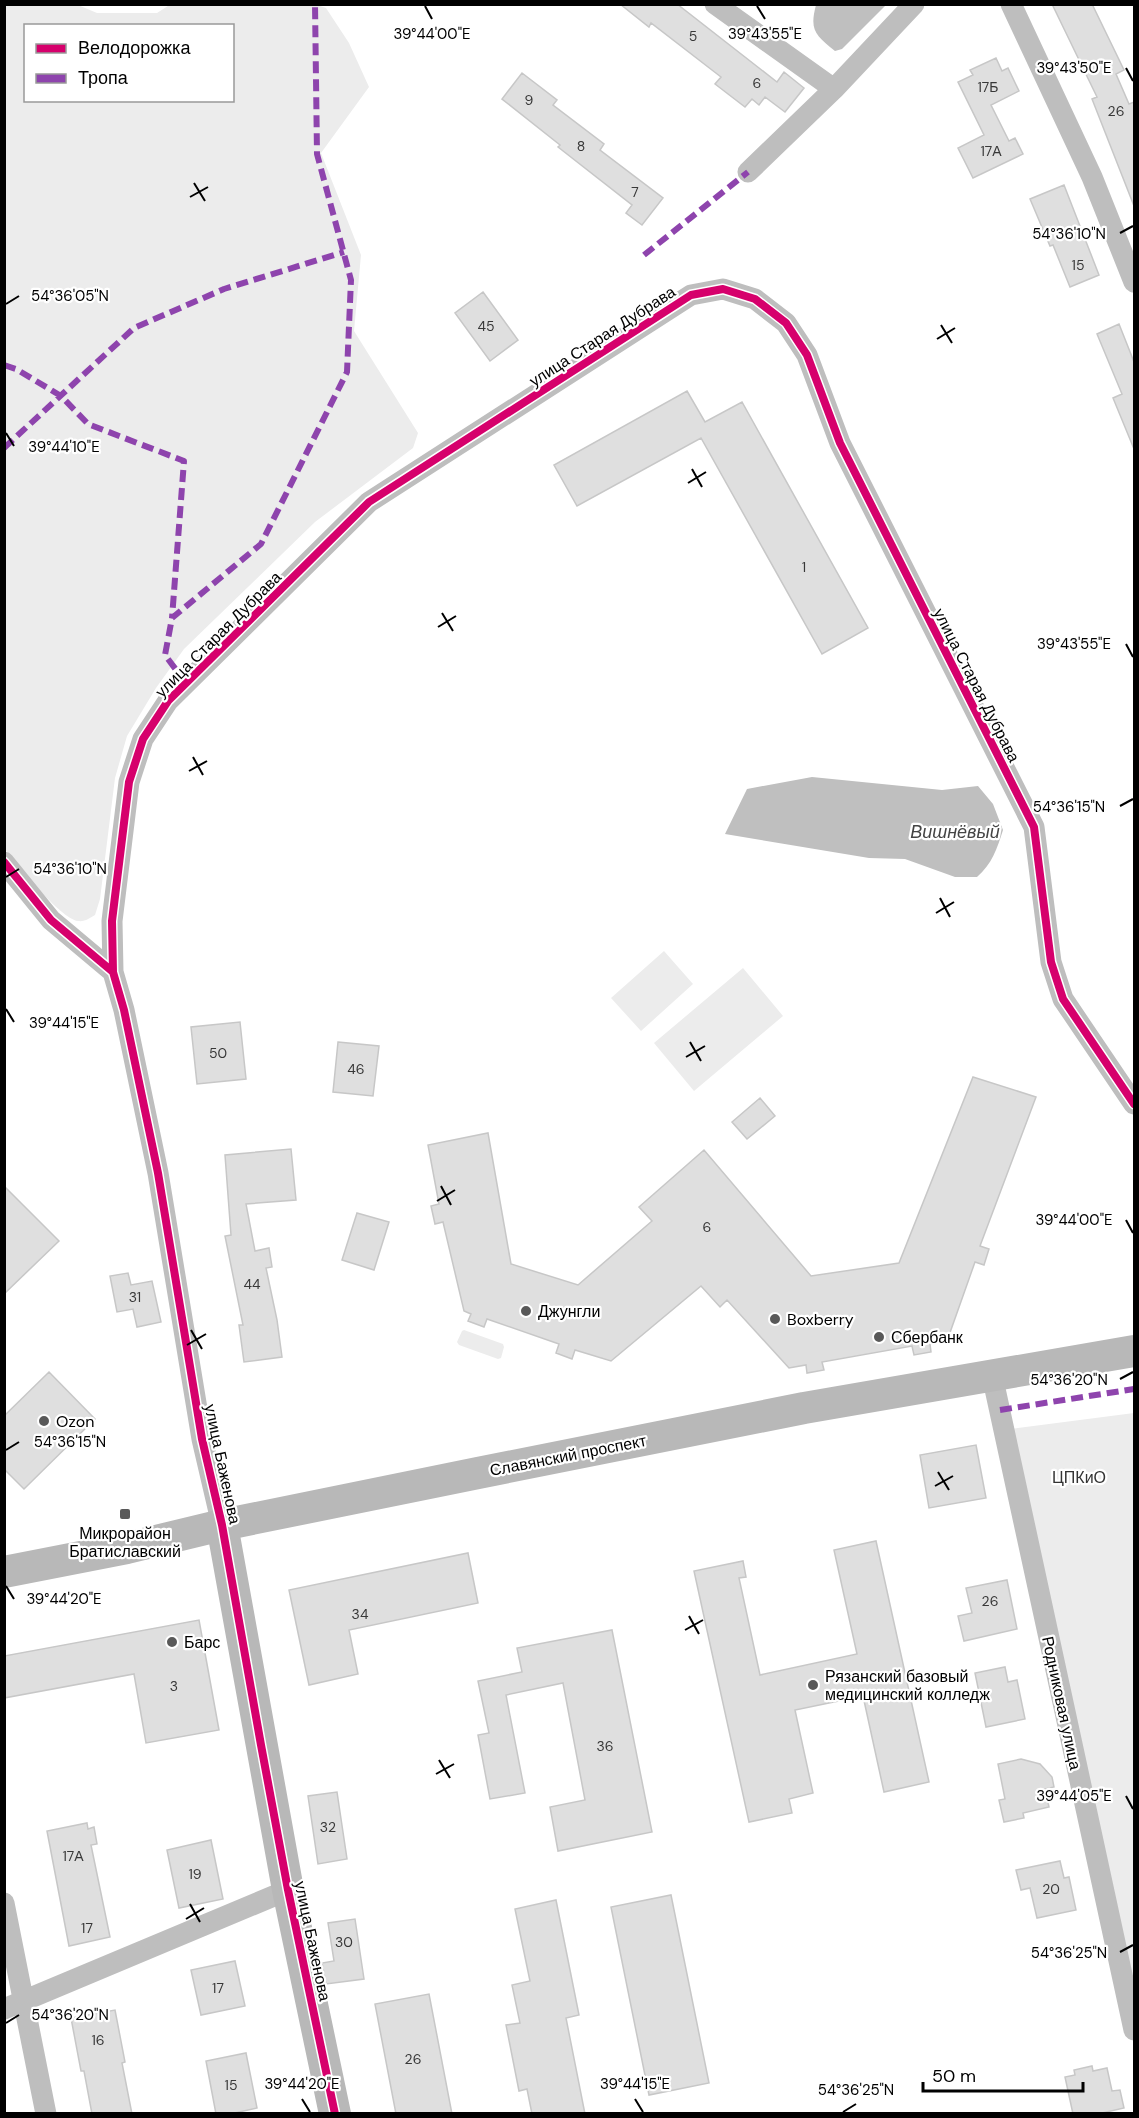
<svg xmlns="http://www.w3.org/2000/svg" width="1139" height="2118" font-family="'DM Sans',sans-serif">
	<style>
		.green { fill: #ececec; fill-rule: evenodd }
		.water { fill: #bfbfbf }
		.building { fill: #dfdfdf; stroke: #c7c7c7; stroke-width: 1.5 }
		.lines { fill: none; stroke-linecap: round; stroke-linejoin: round }
		.street { stroke: #bebebe; stroke-width: 21 }
		.secondary { stroke: #b8b8b8; stroke-width: 32 }
		.quiet { stroke: #8e44ad; stroke-width: 6; stroke-dasharray: 12 6; stroke-linecap: butt }
		.cycleway-casing { stroke: #fff; stroke-width: 11 }
		.cycleway { stroke: #d6006c; stroke-width: 8 }
		.ticks { fill: none; stroke: #000; stroke-width: 2 }
		.poi-dot { fill: #595959; stroke: #fff; stroke-width: 2 }
		.labels { text-anchor: middle; stroke-width: 4.5; stroke-linejoin: round; paint-order: stroke }
		.number-label { font-size: 14px; fill: #383838 }
		.street-label { font-size: 16px; fill: #000; stroke: #fff }
		.poi-label { font-size: 16px; fill: #000; stroke: #fff; text-anchor: start }
		.park-label { font-size: 16px; fill: #333; stroke: #fff }
		.water-label { font-size: 18px; font-style: italic; fill: #444; stroke: #fff }
		.ticks-label { font-size: 15px; text-anchor: middle; fill: #000; stroke: #fff; stroke-width: 4.5; stroke-linejoin: round; paint-order: stroke }
	</style>
	<rect width="100%" height="100%" fill="#fff"/>
	<path class="green" d="M171,4h143l12,4 23,35 20,44 -48,66 40,102 -7,76 64,102 -5,15 -98,74 -131,127 -28,39 -29,48 -12,42 -15,121 -5,16c-5,3 -10,7 -17,6 -17,-2 -62,-57 -73,-72v-844h73l19,8h60zM26,26h206v74h-206z
		M664,951l29,33 -52,47 -30,-33z
		M743,968l40,48 -89,75 -40,-48z
		M464,1330l39,14 1,3 -3,11 -3,1 -39,-14 -2,-3 5,-11z
		M1134,1413v580l-123,-564z"/>
	<path class="water" d="M816,5v-1l70,1 -44,44 -7,2c-19,-16 -26,-20 -19,-46z
		M812,777l130,13 36,-4 15,18 10,26c-6,19 -11,34 -26,47h-22l-50,-18 -36,-1 -144,-24 22,-45z"/>
	<path class="building" d="M620,4h57l100,78 7,-10 20,16 -19,24 -20,-15 -6,8 -7,-6 -7,8 -30,-23 6,-7 -70,-54 -2,4z
		M1052,4h40l32,66 -8,4 13,30 5,-2v104l-42,-107 5,-2z
		M996,58l6,13 6,-3 11,23 -28,14 18,36 6,-3 8,16 -50,24 -15,-30 26,-13 -26,-53 15,-7 -3,-5z
		M522,73l35,27 -4,5 51,39 -4,6 63,48 -21,27 -16,-12 6,-8 -74,-58 2,-2 -58,-46z
		M1064,185l35,90 -29,12 -17,-42 -3,1 -20,-47z
		M483,292l35,48 -28,21 -35,-48z
		M1119,324l15,38v87l-21,-51 9,-4 -25,-60z
		M687,391l18,31 37,-20 126,226 -46,26 -121,-216 -124,68 -23,-41z
		M240,1022l6,57 -49,5 -6,-57z
		M338,1042l41,4 -6,50 -40,-4z
		M973,1077l63,20 -56,149 9,3 -5,16 -9,-3 -28,79 -17,3 1,8 -17,3 -2,-9 -90,16 2,8 -17,3 -1,-8 -17,3 -62,-68 -7,7 -19,-21 -90,75 -36,-11 -3,9 -16,-6 3,-9 -72,-25 -3,8 -16,-6 3,-7 -7,-3 -21,-89 -8,2 -4,-18 8,-2 -11,-59 60,-12 23,131 67,21 74,-64 -13,-14 65,-57 107,126 88,-13z
		M760,1098l15,18 -28,23 -15,-17z
		M291,1149l5,51 -50,4 9,47 14,-3 3,19 -6,1 11,52 5,37 -38,5 -5,-37h4l-18,-89 6,-1 -6,-80z
		M4,1186l55,55 -55,53z
		M357,1213l32,9 -15,48 -32,-10z
		M128,1273l3,12 21,-4 9,41 -24,5 -4,-18 -16,3 -7,-36z
		M49,1372l46,47 -71,70 -20,-20v-53z
		M976,1445l10,53 -57,10 -9,-53z
		M876,1541l53,241 -45,10 -21,-96 -68,14 18,83 -24,6 3,14 -43,9 -55,-251 49,-10 3,16 -7,1 21,97 97,-21 -23,-104z
		M468,1553l10,50 -129,27 9,44 -49,11 -20,-95z
		M1007,1580l10,49 -53,12 -6,-25 14,-3 -6,-25z
		M199,1620l20,110 -73,13 -12,-69 -130,24v-42z
		M612,1630l40,202 -94,19 -8,-44 35,-7 -22,-117 -57,12 19,98 -35,6 -12,-64 11,-2 -11,-52 44,-9 -5,-24z
		M1005,1667l3,15 9,-2 8,39 -39,8 -11,-54z
		M1021,1759l19,5 12,13 2,10 -9,2 4,18 -26,6 1,5 -20,4 -5,-22 6,-1 -7,-35z
		M337,1792l10,67 -29,5 -10,-68z
		M87,1823l1,6 6,-2 3,17 -6,1 19,92 -41,9 -22,-115z
		M211,1840l12,59 -44,9 -12,-58z
		M1060,1861l4,17 5,-1 7,33 -39,8 -7,-30 -9,2 -5,-20z
		M671,1895l38,188 -60,12 -38,-188z
		M556,1900l23,115 -13,3 19,96h-53l-5,-25 -8,2 -13,-66 14,-2 -8,-38 18,-4 -15,-72z
		M355,1919l9,60 -38,5 -4,-21 12,-2 -6,-38z
		M235,1961l10,45 -44,9 -10,-45z
		M429,1994l23,120h-56l-21,-110z
		M115,2010l10,52 -3,1 10,51h-40l-8,-43h-3l-10,-53z
		M246,2053l11,55 -27,6h-14l-10,-53z
		M1092,2066l1,5 14,-3 5,23 8,-1 4,18 -26,6h-25l-8,-37 10,-2 -1,-5z"/>
	<g class="lines">
		<path class="street" d="M715,4l119,85
			M1011,4l81,173 42,105
			M748,172l86,-83 80,-85
			M4,862l47,58 62,52 11,38 34,163 44,266 20,86
			M113,972l-1,-51 17,-139 14,-43 25,-38 201,-199 322,-207 32,-6 32,10 31,24 21,32 33,88 194,384 17,135 12,37 71,105
			M992,1375l142,655
			M4,1903l42,211
			M4,2009l284,-119"/>
		<path class="secondary" d="M222,1525l66,365 47,224
			M4,1572l123,-24 95,-23 256,-52 326,-65 330,-57"/>
		<path class="quiet" d="M644,255l104,-83
			M4,365l12,4 45,27 27,28 96,37 -12,157
			M4,448l130,-120 90,-39 120,-37
			M186,683l-21,-28 7,-37 89,-74 86,-172 4,-92 -34,-126 -2,-150
			M1000,1410l134,-21"/>
		<g class="cycleway-casing">
			<path id="cycleway" d="M4,862l47,58 62,52 11,38 34,163 44,266 20,86 39,220 27,145 47,224
				M113,972l-1,-51 17,-139 14,-43 25,-38 201,-199 322,-207 32,-6 32,10 31,24 21,32 33,88 194,384 17,135 12,37 71,105"/>
		</g>
		<use href="#cycleway" class="cycleway"/>
	</g>
	<path class="ticks" d="M425,6l7,13M757,6l8,13M1126,68l7,13M194,183l11,18M190,197l18,-10M1120,233l13,-7M6,304l13,-8M941,325l11,18M937,339l18,-11M6,433l8,13M692,469l10,18M688,483l18,-11M442,613l11,18M438,627l18,-11M1126,644l7,13M193,757l10,18M189,771l18,-10M1120,806l13,-7M6,877l13,-8M940,898l10,19M936,913l18,-11M6,1009l8,13M690,1042l11,19M686,1057l19,-11M441,1186l10,19M437,1201l18,-11M1126,1220l7,13M191,1330l11,19M187,1345l19,-11M1120,1379l13,-7M6,1450l13,-8M938,1472l11,18M935,1486l18,-10M6,1586l8,13M689,1616l10,18M685,1630l18,-10M439,1760l11,18M436,1774l18,-10M1126,1796l7,13M190,1904l10,18M186,1919l18,-11M1120,1952l13,-7M6,2023l13,-8M302,2099l8,13M635,2099l8,13M843,2112l13,-8"/>
	<g class="poi-dot">
		<circle cx="526" cy="1311" r="6"/>
		<circle cx="775" cy="1319" r="6"/>
		<circle cx="879" cy="1337" r="6"/>
		<circle cx="44" cy="1421" r="6"/>
		<rect x="119" y="1508" width="12" height="12" rx="3"/>
		<circle cx="172" cy="1642" r="6"/>
		<circle cx="813" cy="1685" r="6"/>
	</g>
	<g class="labels">
		<g class="number-label">
			<text x="693" y="41">5</text>
			<text x="757" y="88">6</text>
			<text x="988" y="92">17Б</text>
			<text x="529" y="105">9</text>
			<text x="1116" y="116">26</text>
			<text x="581" y="151">8</text>
			<text x="991" y="156">17А</text>
			<text x="635" y="197">7</text>
			<text x="1078" y="270">15</text>
			<text x="486" y="331">45</text>
			<text x="804" y="572">1</text>
			<text x="218" y="1058">50</text>
			<text x="356" y="1074">46</text>
			<text x="707" y="1232">6</text>
			<text x="252" y="1289">44</text>
			<text x="135" y="1302">31</text>
			<text x="990" y="1606">26</text>
			<text x="360" y="1619">34</text>
			<text x="174" y="1691">3</text>
			<text x="605" y="1751">36</text>
			<text x="328" y="1832">32</text>
			<text x="73" y="1861">17А</text>
			<text x="195" y="1879">19</text>
			<text x="1051" y="1894">20</text>
			<text x="87" y="1933">17</text>
			<text x="344" y="1947">30</text>
			<text x="218" y="1993">17</text>
			<text x="98" y="2045">16</text>
			<text x="413" y="2064">26</text>
			<text x="231" y="2090">15</text>
		</g>
		<g class="street-label">
			<text transform="translate(602 336) rotate(-33)" y="6">улица Старая Дубрава</text>
			<text transform="translate(218 634) rotate(-45)" y="6">улица Старая Дубрава</text>
			<text transform="translate(977 685) rotate(63)" y="6">улица Старая Дубрава</text>
			<text transform="translate(568 1455) rotate(-11)" y="6">Славянский проспект</text>
			<text transform="translate(223 1464) rotate(78)" y="6">улица Баженова</text>
			<text transform="translate(1062 1703) rotate(78)" y="6">Родниковая улица</text>
			<text transform="translate(313 1941) rotate(78)" y="6">улица Баженова</text>
		</g>
		<g class="poi-label">
			<text x="538" y="1317">Джунгли</text>
			<text x="787" y="1325">Boxberry</text>
			<text x="891" y="1343">Сбербанк</text>
			<text x="56" y="1427">Ozon</text>
			<text x="125" y="1539" text-anchor="middle">Микрорайон<tspan x="125" dy="18">Братиславский</tspan></text>
			<text x="184" y="1648">Барс</text>
			<text x="825" y="1682">Рязанский базовый<tspan x="825" dy="18">медицинский колледж</tspan></text>
		</g>
		<g class="park-label">
			<text x="1079" y="1483">ЦПКиО</text>
		</g>
		<g class="water-label">
			<text x="955" y="838">Вишнёвый</text>
		</g>
	</g>
	<g class="ticks-label">
		<text x="432" y="39">39°44'00"E</text>
		<text x="765" y="39">39°43'55"E</text>
		<text x="1074" y="73">39°43'50"E</text>
		<text x="1069" y="239">54°36'10"N</text>
		<text x="70" y="301">54°36'05"N</text>
		<text x="64" y="452">39°44'10"E</text>
		<text x="1074" y="649">39°43'55"E</text>
		<text x="1069" y="812">54°36'15"N</text>
		<text x="70" y="874">54°36'10"N</text>
		<text x="64" y="1028">39°44'15"E</text>
		<text x="1074" y="1225">39°44'00"E</text>
		<text x="1069" y="1385">54°36'20"N</text>
		<text x="70" y="1447">54°36'15"N</text>
		<text x="64" y="1604">39°44'20"E</text>
		<text x="1074" y="1801">39°44'05"E</text>
		<text x="1069" y="1958">54°36'25"N</text>
		<text x="70" y="2020">54°36'20"N</text>
		<text x="302" y="2089">39°44'20"E</text>
		<text x="635" y="2089">39°44'15"E</text>
		<text x="856" y="2095">54°36'25"N</text>
	</g>
	<rect width="1139" height="2118" fill="none" stroke="#000000" stroke-width="12"/>
	<rect x="24" y="24" width="210" height="78" fill="#ffffff" stroke="#999999" stroke-width="1.5"/>
	<rect x="36" y="44" width="30" height="9" fill="#d6006c" stroke="#999999" stroke-width="1.5"/>
	<text x="78" y="54" font-size="18" fill="#000000">Велодорожка</text>
	<rect x="36" y="74" width="30" height="9" fill="#8e44ad" stroke="#999999" stroke-width="1.5"/>
	<text x="78" y="84" font-size="18" fill="#000000">Тропа</text>
	<path d="M923 2082v9h160v-9" fill="none" stroke="#000000" stroke-width="3"/>
	<text x="932" y="2082" font-size="18" fill="#000000" stroke="#ffffff" stroke-width="4.5" paint-order="stroke">50 m</text>
</svg>
